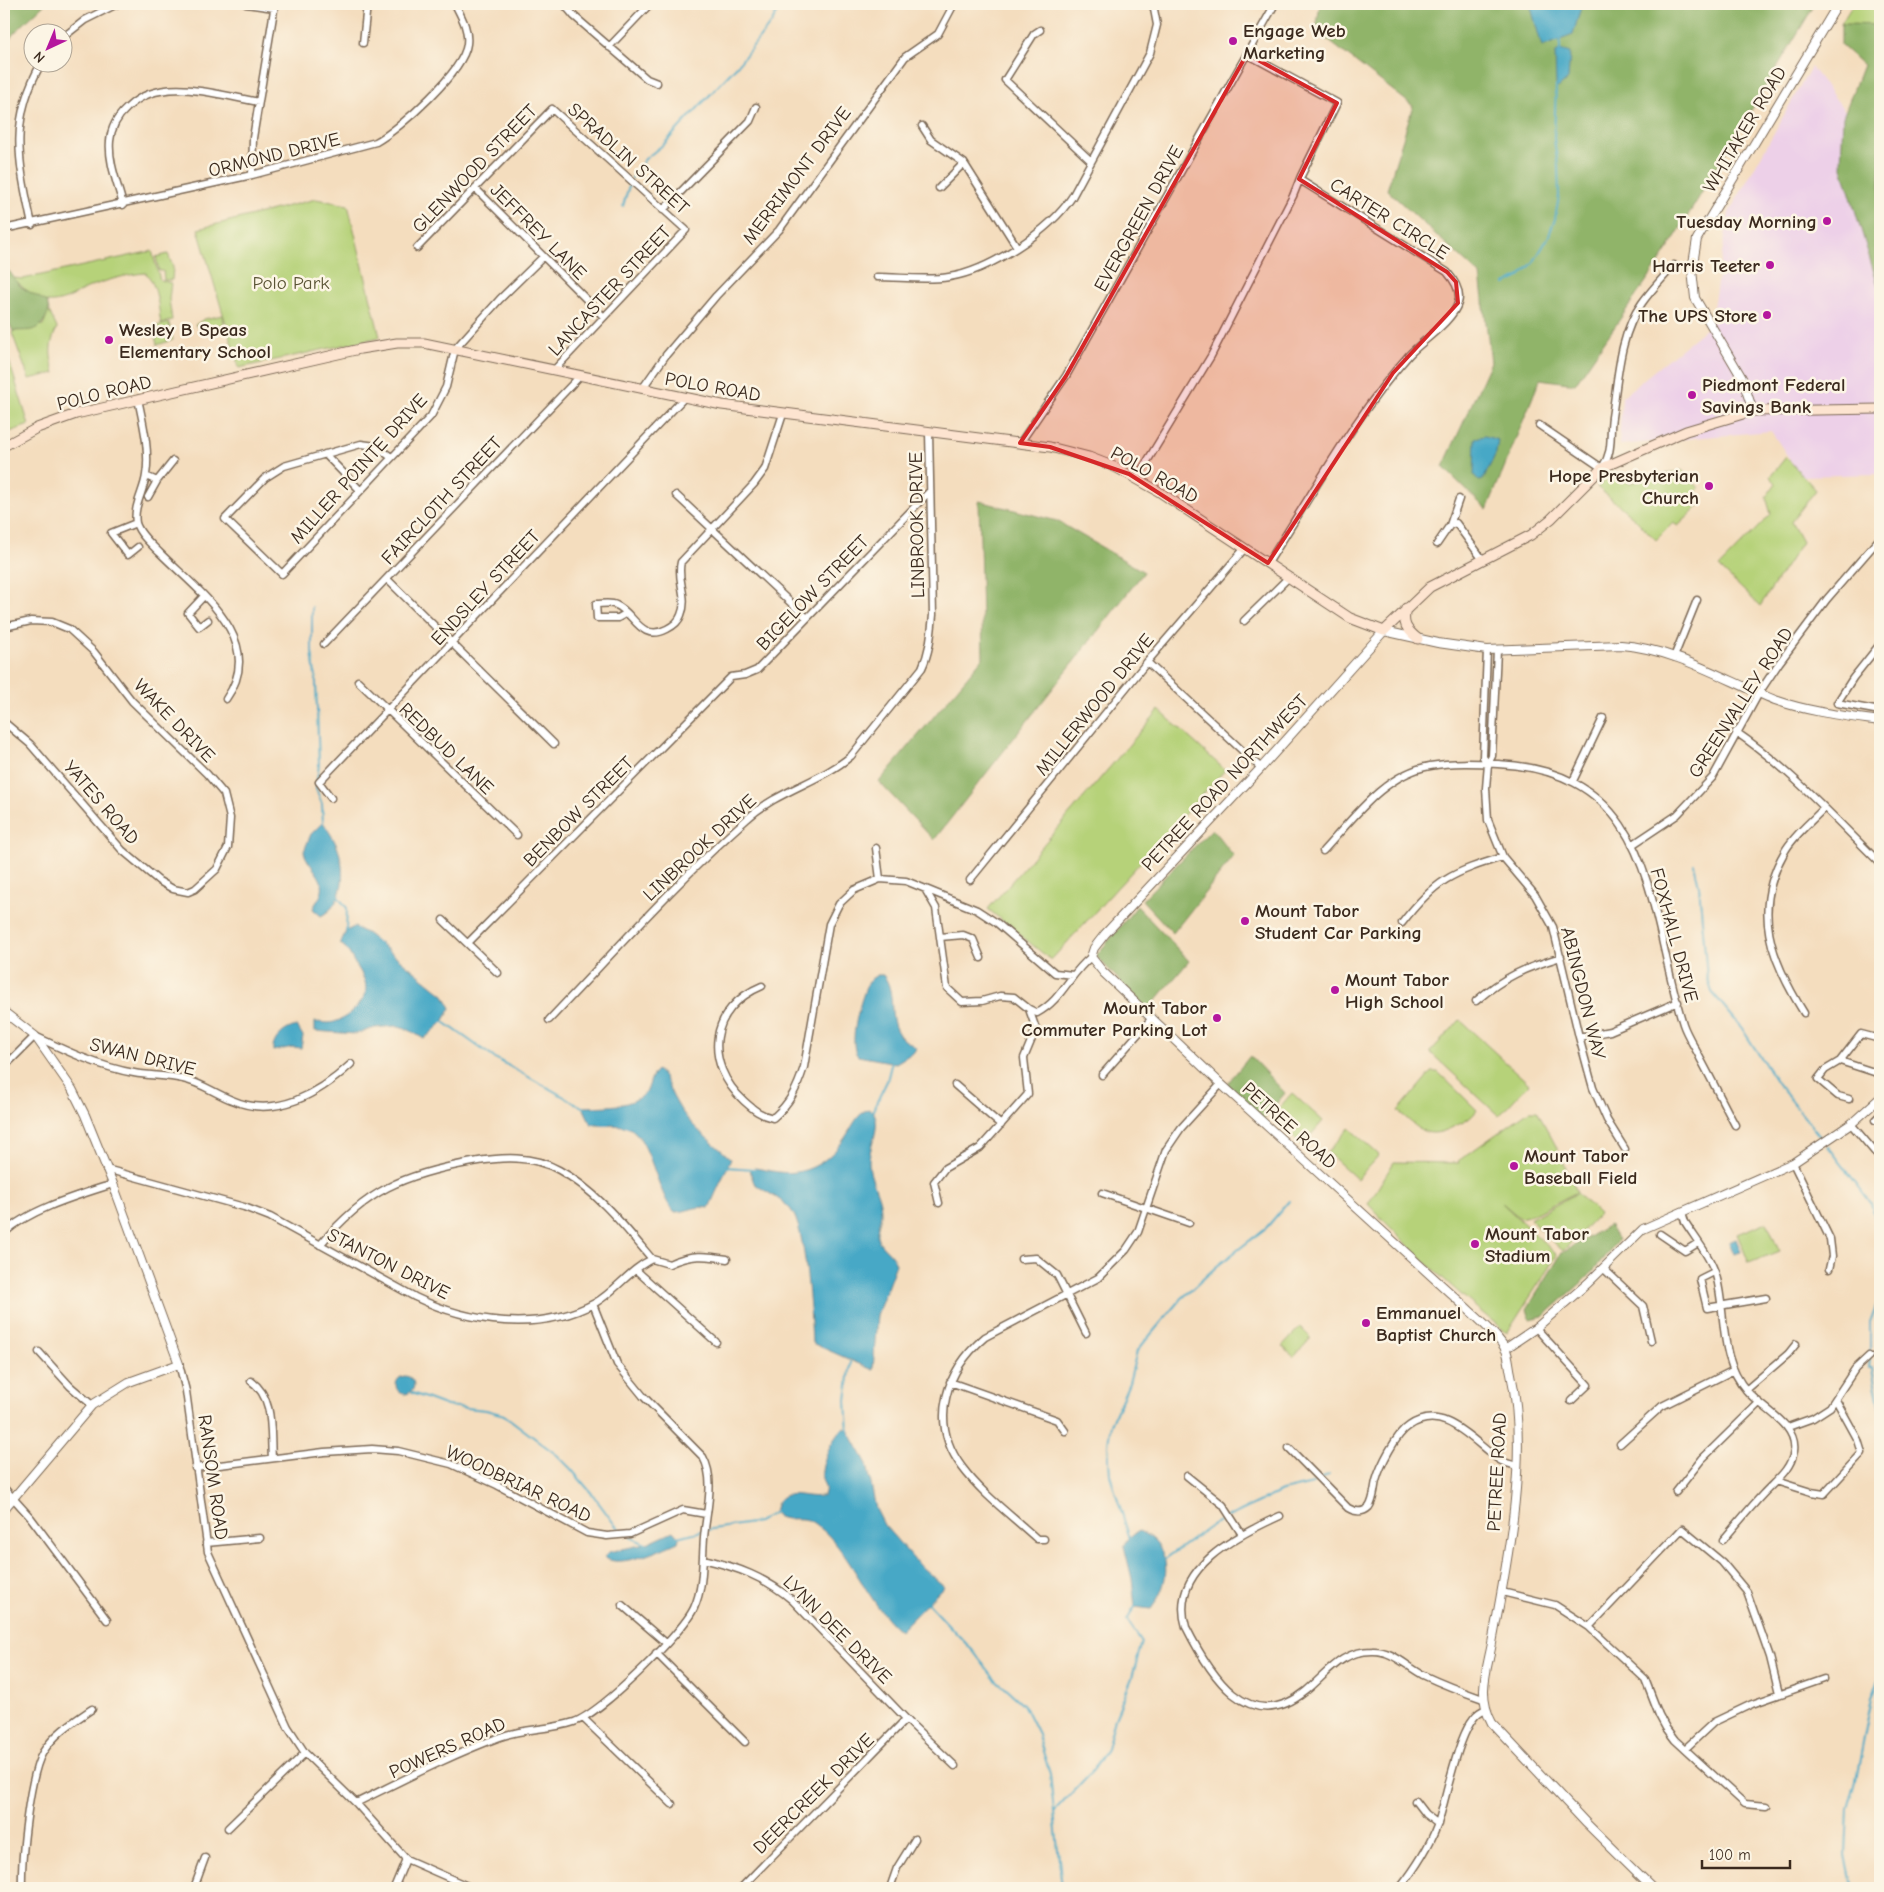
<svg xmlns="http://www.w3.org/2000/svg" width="1884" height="1892" font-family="'Comic Neue',sans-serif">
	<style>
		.built { fill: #edd0e8 }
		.green { fill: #b6d279; stroke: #787e4c }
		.forest { fill: #90b469; stroke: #666f44 }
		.water { fill: #47a8c6; stroke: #416972 }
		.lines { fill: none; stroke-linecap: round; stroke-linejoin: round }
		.stream { stroke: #47a8c6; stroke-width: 2 }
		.minor-casing { stroke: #7c6956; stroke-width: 9 }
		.tertiary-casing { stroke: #7c6956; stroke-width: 10 }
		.secondary-casing { stroke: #7c6956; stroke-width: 11 }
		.minor { stroke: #fff; stroke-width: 6 }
		.tertiary { stroke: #fff; stroke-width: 8 }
		.secondary { stroke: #fde4d0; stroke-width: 9 }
		.marked { fill: #d62828; fill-opacity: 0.2; stroke: #d62828; stroke-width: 4; stroke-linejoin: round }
		.poi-dot { fill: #b5179e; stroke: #fcf5e5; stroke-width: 2 }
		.labels { text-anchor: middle; stroke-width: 5; stroke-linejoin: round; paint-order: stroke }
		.poi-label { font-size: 19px; font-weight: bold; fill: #3b2a1e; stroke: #fcf5e5; text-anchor: start }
		.street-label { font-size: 19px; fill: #3b2a1e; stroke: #fcf5e5 }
		.park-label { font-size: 19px; fill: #5a5435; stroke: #fcf5e5 }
	</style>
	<rect width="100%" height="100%" fill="#fcf5e5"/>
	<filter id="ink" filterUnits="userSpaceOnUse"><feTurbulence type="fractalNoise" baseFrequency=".02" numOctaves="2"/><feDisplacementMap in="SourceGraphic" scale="10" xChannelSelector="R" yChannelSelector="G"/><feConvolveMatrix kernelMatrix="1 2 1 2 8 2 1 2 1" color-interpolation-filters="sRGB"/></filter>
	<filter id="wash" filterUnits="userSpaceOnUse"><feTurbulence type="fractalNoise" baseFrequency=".0096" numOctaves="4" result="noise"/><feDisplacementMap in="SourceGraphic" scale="20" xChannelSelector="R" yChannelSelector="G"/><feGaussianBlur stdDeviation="1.12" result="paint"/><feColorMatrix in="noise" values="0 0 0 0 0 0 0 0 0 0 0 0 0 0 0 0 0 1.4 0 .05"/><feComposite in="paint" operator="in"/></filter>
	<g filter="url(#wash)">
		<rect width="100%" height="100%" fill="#f4ddbe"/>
		<path class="built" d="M1811,67l34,44 35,5v358l-79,2 -30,-45 -152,14 3,-48 88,-72 19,-112z"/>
		<path class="green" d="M1853,4h27v21l-39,-1z
			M316,199l32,6 32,132 -141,31 -41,-139z
			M152,251l8,29 11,3 -2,16 3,21 -11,4c-3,-18 -3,-37 -15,-51 -18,1 -44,8 -61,16 -10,6 -20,12 -32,13 -13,2 -32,-15 -39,-24l9,1z
			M168,254l5,13 -1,13h-8l-1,-9h-4l-3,-14z
			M49,311l8,17c-8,17 -8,27 -2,45l-26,6 -17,-46 1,-2 30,-6z
			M223,315l1,9c-10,3 -20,7 -29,1l9,-6z
			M169,323l4,17 -16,5 -4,-18z
			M4,345l25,80 -25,9z
			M1786,457l30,33 -25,32 11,20 -42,64 -41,-39 52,-53 -5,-17 10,-14 -6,-6z
			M1682,470l17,18 -9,11 9,7 -21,20 -5,-3 -17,17 -23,-23 -36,-30 18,-14 14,10z
			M1159,710l66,60 -174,190 -63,-51z
			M1460,1020l69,64 -30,32 -69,-64z
			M1431,1072h7l39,38c-6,9 -13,12 -22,16 -29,15 -34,4 -57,-15z
			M1292,1093l31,28 -21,24 -31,-28z
			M1529,1111h8l19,35 21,46 -45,23 -12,3 -19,-16 56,53 -50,78c-50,-40 -95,-82 -139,-129l26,-42 65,1 -1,-2z
			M1349,1128l30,27 -22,24 -30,-27z
			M1577,1193l22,21 -36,37 -33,-32z
			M1767,1222l12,29 -30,12 -12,-29z
			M1300,1327l11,11 -17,19 -12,-11z"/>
		<path class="forest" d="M4,4h41l-32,30 -9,15z
			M1320,4h495l-150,250 -90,130 -35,-5 -53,131 -44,-43 48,-105 -11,-87 -93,-85 26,-84 -97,-75z
			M1841,24l39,1v267l-39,-128 2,-47 20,-52 -22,-20z
			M4,271h5l12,16 26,15 2,9c-10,22 -14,19 -36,20l-9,-18z
			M979,501l78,20 87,51 -210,268 -55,-58 104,-124z
			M1212,829l22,27 -61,77 -31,-33z
			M1137,906l52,55 -41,49 -52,-54z
			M1250,1056l35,37 -21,26 -37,-35z
			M1609,1225l9,15 -30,37 -44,39 -14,3 -3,-10 35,-56z"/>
		<path class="water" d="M1530,4h52l-9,31 -31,12z
			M1560,50l10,3 -2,26 -10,9 -2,-2 -1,-32z
			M1485,436l13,4 -2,13 -13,27 -4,1 -5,-6 1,-37z
			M323,822c5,8 12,18 15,27 8,22 7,55 -17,67l-8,-7c2,-6 8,-12 9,-18 3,-15 -16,-26 -18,-40l7,-17z
			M354,927l14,7 76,61 7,13 -8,14 -19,17 -15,-9 -14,-4 -20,2 -20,6 -40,-3v-9c5,0 14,2 19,0 12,-3 31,-19 32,-32 1,-9 -7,-21 -12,-28 -4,-7 -7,-15 -14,-18l6,-13z
			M877,975h6c14,17 4,41 15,58 4,8 13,9 18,15l-2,4 -18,11 -38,-7c-11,-11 3,-59 10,-73 2,-4 6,-6 9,-8z
			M297,1026l6,10 -2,12 -8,-1 -20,4c-1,-12 12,-23 24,-25z
			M657,1070c10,7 12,20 18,30 13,26 36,40 56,59l-22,49c-15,-3 -20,4 -35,4 -17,-18 -24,-75 -45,-84 -10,-5 -26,-1 -38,-4l-8,-17c20,-1 45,1 61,-13 7,-7 5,-17 13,-24z
			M868,1109l5,2c9,15 -3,33 -4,49 -1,19 13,35 12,53 0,7 -5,15 -4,23 3,12 16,16 19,28l-19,51 -4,55 -61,-27c-1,-26 -6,-115 -21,-133 -11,-13 -25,-17 -37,-27l-4,-12 5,-3c8,1 15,3 23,4 32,4 54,-13 70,-39 6,-10 10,-19 20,-24z
			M1736,1239l5,13 -7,2 -5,-12z
			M396 1385a9 9 0 1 1 18 0a9 9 0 1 1-18 0Z
			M844,1428l4,2 19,34 9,45 8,16 35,40 25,21 -44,45c-34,-28 -52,-87 -88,-109 -9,-6 -23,-1 -34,-5l-4,-5c6,-31 32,-10 50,-17 3,-7 0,-9 -2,-16 -2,-15 10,-42 22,-51z
			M673,1531l6,7 -1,4c-16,7 -59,28 -74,15l5,-5 36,-8z
			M1139,1531c35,16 32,51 12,78l-16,-2 -3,-28 -8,-33 5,-8z"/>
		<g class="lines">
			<path class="stream" d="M1560,51v-13
				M632,178l13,-19 19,-15 73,-78 35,-44 9,-18
				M623,206l7,-24
				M1505,284l14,-7 14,-14 15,-25 7,-19 4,-23 -1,-30 -4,-27 2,-53
				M312,607v45l4,31 3,81 -3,25 6,15 1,19
				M1694,864l5,22 8,90 5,16 29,35 37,57 43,54
				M338,897l9,11 -1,23
				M441,1020l52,37 91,51
				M872,1112l15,-31 5,-20
				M1828,1146l43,57 9,34
				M725,1167l30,2
				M1870,1354v-32l10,-26
				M1870,1359l-1,9h3l8,42
				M412,1393l35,13 39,4 18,5 53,40 14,14 22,26 22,30 8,8
				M848,1432l-2,-32 5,-38
				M706,1530l52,-8 17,-10
				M630,1537l16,7
				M677,1537l25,-6
				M1130,1539l-20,-64 -2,-31 3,-20 18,-41 8,-32 41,-49 38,-35 51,-40 22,-26
				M1165,1559l47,-34 70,-34 31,-7 16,-9
				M926,1601l47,50 20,26 30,27 14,28 13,42 12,114
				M1054,1812l40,-43 13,-20 8,-31 17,-40 10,-36 -15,-22 9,-15
				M1853,1888l-7,-33 2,-45 8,-30 16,-84 8,-17"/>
		</g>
	</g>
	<g filter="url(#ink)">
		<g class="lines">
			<g class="minor-casing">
				<path id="minor" d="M246,4l28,4
					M564,4l10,12 73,63 10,4
					M1040,30l-6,4 -29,46 86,81
					M62,38l23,-18 32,-16
					M363,43l4,-39
					M609,47l41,-43
					M922,126l9,14 33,23 53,84
					M252,175l1,-37 22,-134
					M475,188l129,129
					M939,188l25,-25
					M123,205c-5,-20 -15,-43 -13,-64 1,-13 7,-24 17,-33 33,-34 91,-13 132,-6
					M663,210l87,-89 6,-14
					M32,225c-13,-62 -24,-104 10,-163
					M4,229l248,-54 124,-33c24,-13 88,-71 91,-98 2,-15 -6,-28 -12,-40
					M417,248l135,-139 134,121 -132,140
					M877,277c23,0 49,4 72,0 40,-6 101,-46 123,-80l78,-144 7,-28 -4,-21
					M642,389l24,-34 50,-59 63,-66 126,-173 33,-23 16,-30
					M138,399c5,24 12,52 8,76 -2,16 -13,31 -10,48 3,11 16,22 24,30 39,39 108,87 66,146
					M1539,425l63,43c12,-18 7,-31 10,-51 6,-38 7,-82 30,-114 9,-13 21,-25 32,-38
					M1020,443l46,-67 209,-372
					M325,454l35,36
					M391,457l-15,-11 -15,-2 -77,22 -19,12 -40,41 57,55 149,-158 15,-29 9,-38 45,-50 43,-42
					M146,476l11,5 -9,16
					M1137,478l74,-122 82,-160 8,-20 36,-73 -90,-49
					M157,481l16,-20
					M676,495l131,123
					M136,523l-25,10 17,22 10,-8
					M1450,525l9,-26
					M1437,544l13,-19 6,-2 27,37
					M1268,563c44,-68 87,-148 141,-208 13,-14 44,-34 49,-52 4,-12 -4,-23 -11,-31l-147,-92
					M387,579l167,165
					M204,596l-16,17 11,14 9,-7
					M625,614l-7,4h-21l-1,-14c6,0 15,-2 20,1 18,7 24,38 51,24 6,-3 12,-8 14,-14 8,-18 -5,-35 0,-53l73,-78 11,-15 18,-55
					M1244,621l45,-44
					M4,627l27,-6 21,1 17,7 25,23 38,49 75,73 17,20 6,24 -2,29 -11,22 -22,20 -7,3 -15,-3 -14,-8 -37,-31 -92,-106 -26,-22
					M324,644l256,-268
					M1880,644l-27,34 -16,25 43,8
					M1487,650l-4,107 5,7
					M1497,650l-5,106 -4,8 -2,24 2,32 15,37 32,38 18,32 26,110 14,51 14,32 18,29
					M1674,657l23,-57
					M1147,662l114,106
					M358,681l159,154
					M1736,732c53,36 98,86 144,131
					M1573,781l30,-63
					M331,798l-12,-16 365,-384
					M1632,845l45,-30 36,-38 46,-84 20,-30 48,-64 53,-61
					M876,848l4,31
					M1323,851c30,-32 61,-77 107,-85 22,-4 46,-3 68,-2 159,8 149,145 185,260 4,12 12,23 17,34 12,22 23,45 35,67
					M970,880l177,-218 98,-114
					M925,889l11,19 11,80 15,14 20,-1 18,-5 14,1 15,12 7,20 -12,29 4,36 -48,54 -35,20 -11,14 5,21
					M443,920l55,53
					M1402,923c33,-43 51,-51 101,-66
					M940,937l23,-2 10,4 8,19
					M468,943l263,-266 14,-2 12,-5 173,-179
					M762,986c-53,22 -59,77 -18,115 10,9 16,14 29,17 17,-15 24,-29 31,-51l25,-143 10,-20 15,-14 26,-11 26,2 71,29 20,13 58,50 18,2
					M1476,1001c29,-25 49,-33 85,-44
					M1029,1009l8,4c25,-13 33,-40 54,-56
					M1804,1013c-33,-53 -53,-103 -19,-162 9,-16 26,-29 39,-43
					M549,1020c65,-68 128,-139 198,-201 30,-28 73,-37 104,-63l71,-88c8,-17 9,-34 11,-53l-4,-183
					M1579,1037l31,-6 68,-29
					M1840,1061l21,-27 19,5
					M4,1067l31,-31c31,15 65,31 99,37 16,3 33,2 49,6 17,3 33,15 49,21 43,19 87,-6 119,-36
					M1102,1075l50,-57
					M955,1085l46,40
					M1849,1099l-11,-3 -20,-17 7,-9 15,-9 40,13
					M1875,1120l5,-5
					M1851,1124l29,34
					M1793,1163l37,76 2,17 -3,13
					M106,1169l138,38 26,10 145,80c54,26 125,36 180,6 21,-12 35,-34 57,-44
					M1102,1193l87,30
					M1682,1212l3,10c10,16 25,34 31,53 11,39 2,83 31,116 15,18 51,33 47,60 -3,19 -19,30 -31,43 -14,15 -27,31 -40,46
					M4,1233c26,-24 75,-38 109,-49
					M1660,1234l25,17 13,-8
					M320,1245c46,-55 84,-71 153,-83 29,-5 59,-7 86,8 37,20 66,57 93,89
					M652,1259l17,5c21,-10 36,-9 58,-5
					M1021,1259l15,-1 21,17 29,58
					M1603,1268l40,38 8,35
					M636,1270l80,72
					M1714,1272l-14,7 7,29 59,-10
					M1536,1328l52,57 -17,16
					M39,1352l31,34 22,19
					M179,1364l7,27 22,161 80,175 17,26 51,50 50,56 66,29
					M251,1381c24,17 19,51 21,77
					M950,1382l107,38 8,11
					M1746,1390l42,-36 8,-10
					M1788,1427l25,-9 17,-11 25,-38 14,-13
					M1620,1444l42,-38 72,-36
					M1289,1448l59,60c7,4 15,5 21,-1 5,-7 5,-18 7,-26 4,-15 20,-47 33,-55 35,-24 64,16 89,33 6,4 13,5 18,7
					M195,1468l129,-16 48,-3 26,2 53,13 46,21 90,48 20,3 23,-2 53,-24 23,4
					M1187,1476l36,29 18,28
					M1776,1481l35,11 13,2 38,-41 -4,-13 -22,-40
					M4,1488l27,30 76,102
					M1676,1492l26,-33 57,-56
					M1280,1516c-42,19 -112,53 -94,111 23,46 62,111 120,64 22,-18 35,-40 66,-40 20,-1 34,15 51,24 19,9 40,17 60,24
					M1044,1539h-7c-25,-23 -55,-45 -75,-72 -34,-45 -16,-97 23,-130l113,-59 28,-28 12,-18 28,-82 15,-22 40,-44
					M206,1543l54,-5
					M703,1559c34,8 62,18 89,41l119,124 44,42
					M1502,1592l53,13 34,22 56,52 14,36 7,13 9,12 70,64 22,2
					M622,1605l44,38
					M1589,1627l93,-98 40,33 25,30 23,65 9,37
					M656,1653l89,89
					M583,1718l89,86
					M1686,1748l28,-26 38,-18 72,-25
					M1415,1801l10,13 13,10
					M356,1803c47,-23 95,-48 144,-66 24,-9 50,-7 74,-15 26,-8 108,-88 120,-114 10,-22 8,-46 10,-70 2,-26 12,-58 -1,-81l-60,-61 -26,-32 -24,-60
					M228,1828l77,-75
					M22,1888c-1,-28 7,-113 21,-136 12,-19 30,-30 49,-43
					M194,1888l11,-30
					M394,1888l12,-29
					M741,1888l165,-169
					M890,1888l7,-20 18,-29
					M1400,1888c14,-18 29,-41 37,-62 9,-23 23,-112 48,-116"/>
			</g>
			<g class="tertiary-casing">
				<path id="tertiary" d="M1753,411l-11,-33 -47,-80 -3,-28 5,-31 141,-235
					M4,1012l31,24 37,53 13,26 28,69 66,180 -50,18 -37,23 -88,104
					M1505,1349l31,-21 52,-45 55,-54 150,-66 58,-39 29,-26
					M1652,1888l-65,-64 -95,-101c-16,-29 -4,-55 1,-85 15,-79 36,-185 18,-264 -2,-8 -2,-19 -6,-26 -11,-17 -30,-32 -45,-46l-239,-218 -118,-112 -12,-15 3,-9 11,-14 156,-166 123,-137 54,12 49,7 134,-5c54,4 104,35 154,55 34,12 70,16 105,21"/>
			</g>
			<g class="secondary-casing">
				<path id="secondary" d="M4,446l33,-18 39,-14 284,-65 37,-6h27l298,62 328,42 39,10 28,11 41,23 192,127 34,13 46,-44 101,-52 20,-16 51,-51 84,-37 67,-20 127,-2
					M1406,608c-4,16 0,21 12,31"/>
			</g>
			<use href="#minor" class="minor"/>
			<use href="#tertiary" class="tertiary"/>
			<use href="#secondary" class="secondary"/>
		</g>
	</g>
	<path class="marked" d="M1247,54l90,49 -38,76 148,93 9,10 2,21 -65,70 -125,190 -139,-89 -79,-27 -30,-4 46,-67z"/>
	<g class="poi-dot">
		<circle cx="1233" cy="41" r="5"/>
		<circle cx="1827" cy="221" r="5"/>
		<circle cx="1770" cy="265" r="5"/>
		<circle cx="1767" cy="315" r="5"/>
		<circle cx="109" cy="340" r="5"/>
		<circle cx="1692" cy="395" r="5"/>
		<circle cx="1709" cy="486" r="5"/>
		<circle cx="1245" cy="921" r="5"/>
		<circle cx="1335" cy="990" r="5"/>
		<circle cx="1217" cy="1018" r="5"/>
		<circle cx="1514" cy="1166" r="5"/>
		<circle cx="1475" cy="1244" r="5"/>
		<circle cx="1366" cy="1323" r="5"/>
	</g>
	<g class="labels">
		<g class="poi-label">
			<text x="1243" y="37">Engage Web<tspan x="1243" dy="22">Marketing</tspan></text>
			<text x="1817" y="228" text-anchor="end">Tuesday Morning</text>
			<text x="1760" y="272" text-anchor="end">Harris Teeter</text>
			<text x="1757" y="322" text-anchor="end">The UPS Store</text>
			<text x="119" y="336">Wesley B Speas<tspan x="119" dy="22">Elementary School</tspan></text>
			<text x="1702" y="391">Piedmont Federal<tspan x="1702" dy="22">Savings Bank</tspan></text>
			<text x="1699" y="482" text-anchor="end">Hope Presbyterian<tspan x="1699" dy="22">Church</tspan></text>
			<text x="1255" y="917">Mount Tabor<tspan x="1255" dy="22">Student Car Parking</tspan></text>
			<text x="1345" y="986">Mount Tabor<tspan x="1345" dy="22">High School</tspan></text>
			<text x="1207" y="1014" text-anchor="end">Mount Tabor<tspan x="1207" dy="22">Commuter Parking Lot</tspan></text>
			<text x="1524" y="1162">Mount Tabor<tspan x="1524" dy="22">Baseball Field</tspan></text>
			<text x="1485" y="1240">Mount Tabor<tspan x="1485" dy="22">Stadium</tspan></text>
			<text x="1376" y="1319">Emmanuel<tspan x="1376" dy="22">Baptist Church</tspan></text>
		</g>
		<g class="street-label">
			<text transform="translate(1744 129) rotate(-59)" y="7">WHITAKER ROAD</text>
			<text transform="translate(274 154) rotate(-14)" y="7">ORMOND DRIVE</text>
			<text transform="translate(629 158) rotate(42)" y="7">SPRADLIN STREET</text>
			<text transform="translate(474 168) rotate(-46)" y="7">GLENWOOD STREET</text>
			<text transform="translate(796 175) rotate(-53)" y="7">MERRIMONT DRIVE</text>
			<text transform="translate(1138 218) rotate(-61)" y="7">EVERGREEN DRIVE</text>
			<text transform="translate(1390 218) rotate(32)" y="7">CARTER CIRCLE</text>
			<text transform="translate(539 231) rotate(45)" y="7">JEFFREY LANE</text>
			<text transform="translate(609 290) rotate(-47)" y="7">LANCASTER STREET</text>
			<text transform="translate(713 386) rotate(10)" y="7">POLO ROAD</text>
			<text transform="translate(104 392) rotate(-14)" y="7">POLO ROAD</text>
			<text transform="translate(358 468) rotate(-48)" y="7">MILLER POINTE DRIVE</text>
			<text transform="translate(1155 474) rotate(29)" y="7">POLO ROAD</text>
			<text transform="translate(441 500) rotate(-47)" y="7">FAIRCLOTH STREET</text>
			<text transform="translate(916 525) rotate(-91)" y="7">LINBROOK DRIVE</text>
			<text transform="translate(485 587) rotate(-47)" y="7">ENDSLEY STREET</text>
			<text transform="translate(812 592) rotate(-46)" y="7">BIGELOW STREET</text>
			<text transform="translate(1740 702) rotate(-57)" y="7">GREENVALLEY ROAD</text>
			<text transform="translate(1094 704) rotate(-51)" y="7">MILLERWOOD DRIVE</text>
			<text transform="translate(175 720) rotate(46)" y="7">WAKE DRIVE</text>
			<text transform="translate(447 748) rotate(44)" y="7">REDBUD LANE</text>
			<text transform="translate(1224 782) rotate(-47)" y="7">PETREE ROAD NORTHWEST</text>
			<text transform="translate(102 802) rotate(49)" y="7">YATES ROAD</text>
			<text transform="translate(578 811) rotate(-45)" y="7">BENBOW STREET</text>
			<text transform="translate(699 847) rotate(-43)" y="7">LINBROOK DRIVE</text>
			<text transform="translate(1675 935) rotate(75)" y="7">FOXHALL DRIVE</text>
			<text transform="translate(1584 993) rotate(76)" y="7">ABINGDON WAY</text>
			<text transform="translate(143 1056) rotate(14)" y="7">SWAN DRIVE</text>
			<text transform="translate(1290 1125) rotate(42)" y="7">PETREE ROAD</text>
			<text transform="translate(389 1263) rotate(27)" y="7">STANTON DRIVE</text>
			<text transform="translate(1496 1472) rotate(-87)" y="7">PETREE ROAD</text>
			<text transform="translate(214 1477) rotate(82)" y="7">RANSOM ROAD</text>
			<text transform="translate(519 1483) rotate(25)" y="7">WOODBRIAR ROAD</text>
			<text transform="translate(838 1629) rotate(45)" y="7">LYNN DEE DRIVE</text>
			<text transform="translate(447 1747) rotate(-24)" y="7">POWERS ROAD</text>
			<text transform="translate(813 1793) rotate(-45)" y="7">DEERCREEK DRIVE</text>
		</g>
		<g class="park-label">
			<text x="291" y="289">Polo Park</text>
		</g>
	</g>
	<rect width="1884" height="1892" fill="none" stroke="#fcf5e5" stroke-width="20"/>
	<g transform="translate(48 48) rotate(224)"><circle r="24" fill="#fcf5e5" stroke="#afa495"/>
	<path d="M0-4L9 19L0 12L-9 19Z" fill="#b5179e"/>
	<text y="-8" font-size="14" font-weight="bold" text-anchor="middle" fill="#3b2a1e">N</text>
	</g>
	<path d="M1702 1860v8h88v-8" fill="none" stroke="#3b2a1e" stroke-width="2.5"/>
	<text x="1709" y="1860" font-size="15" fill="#3b2a1e" stroke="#fcf5e5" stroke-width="4" paint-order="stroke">100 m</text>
</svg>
